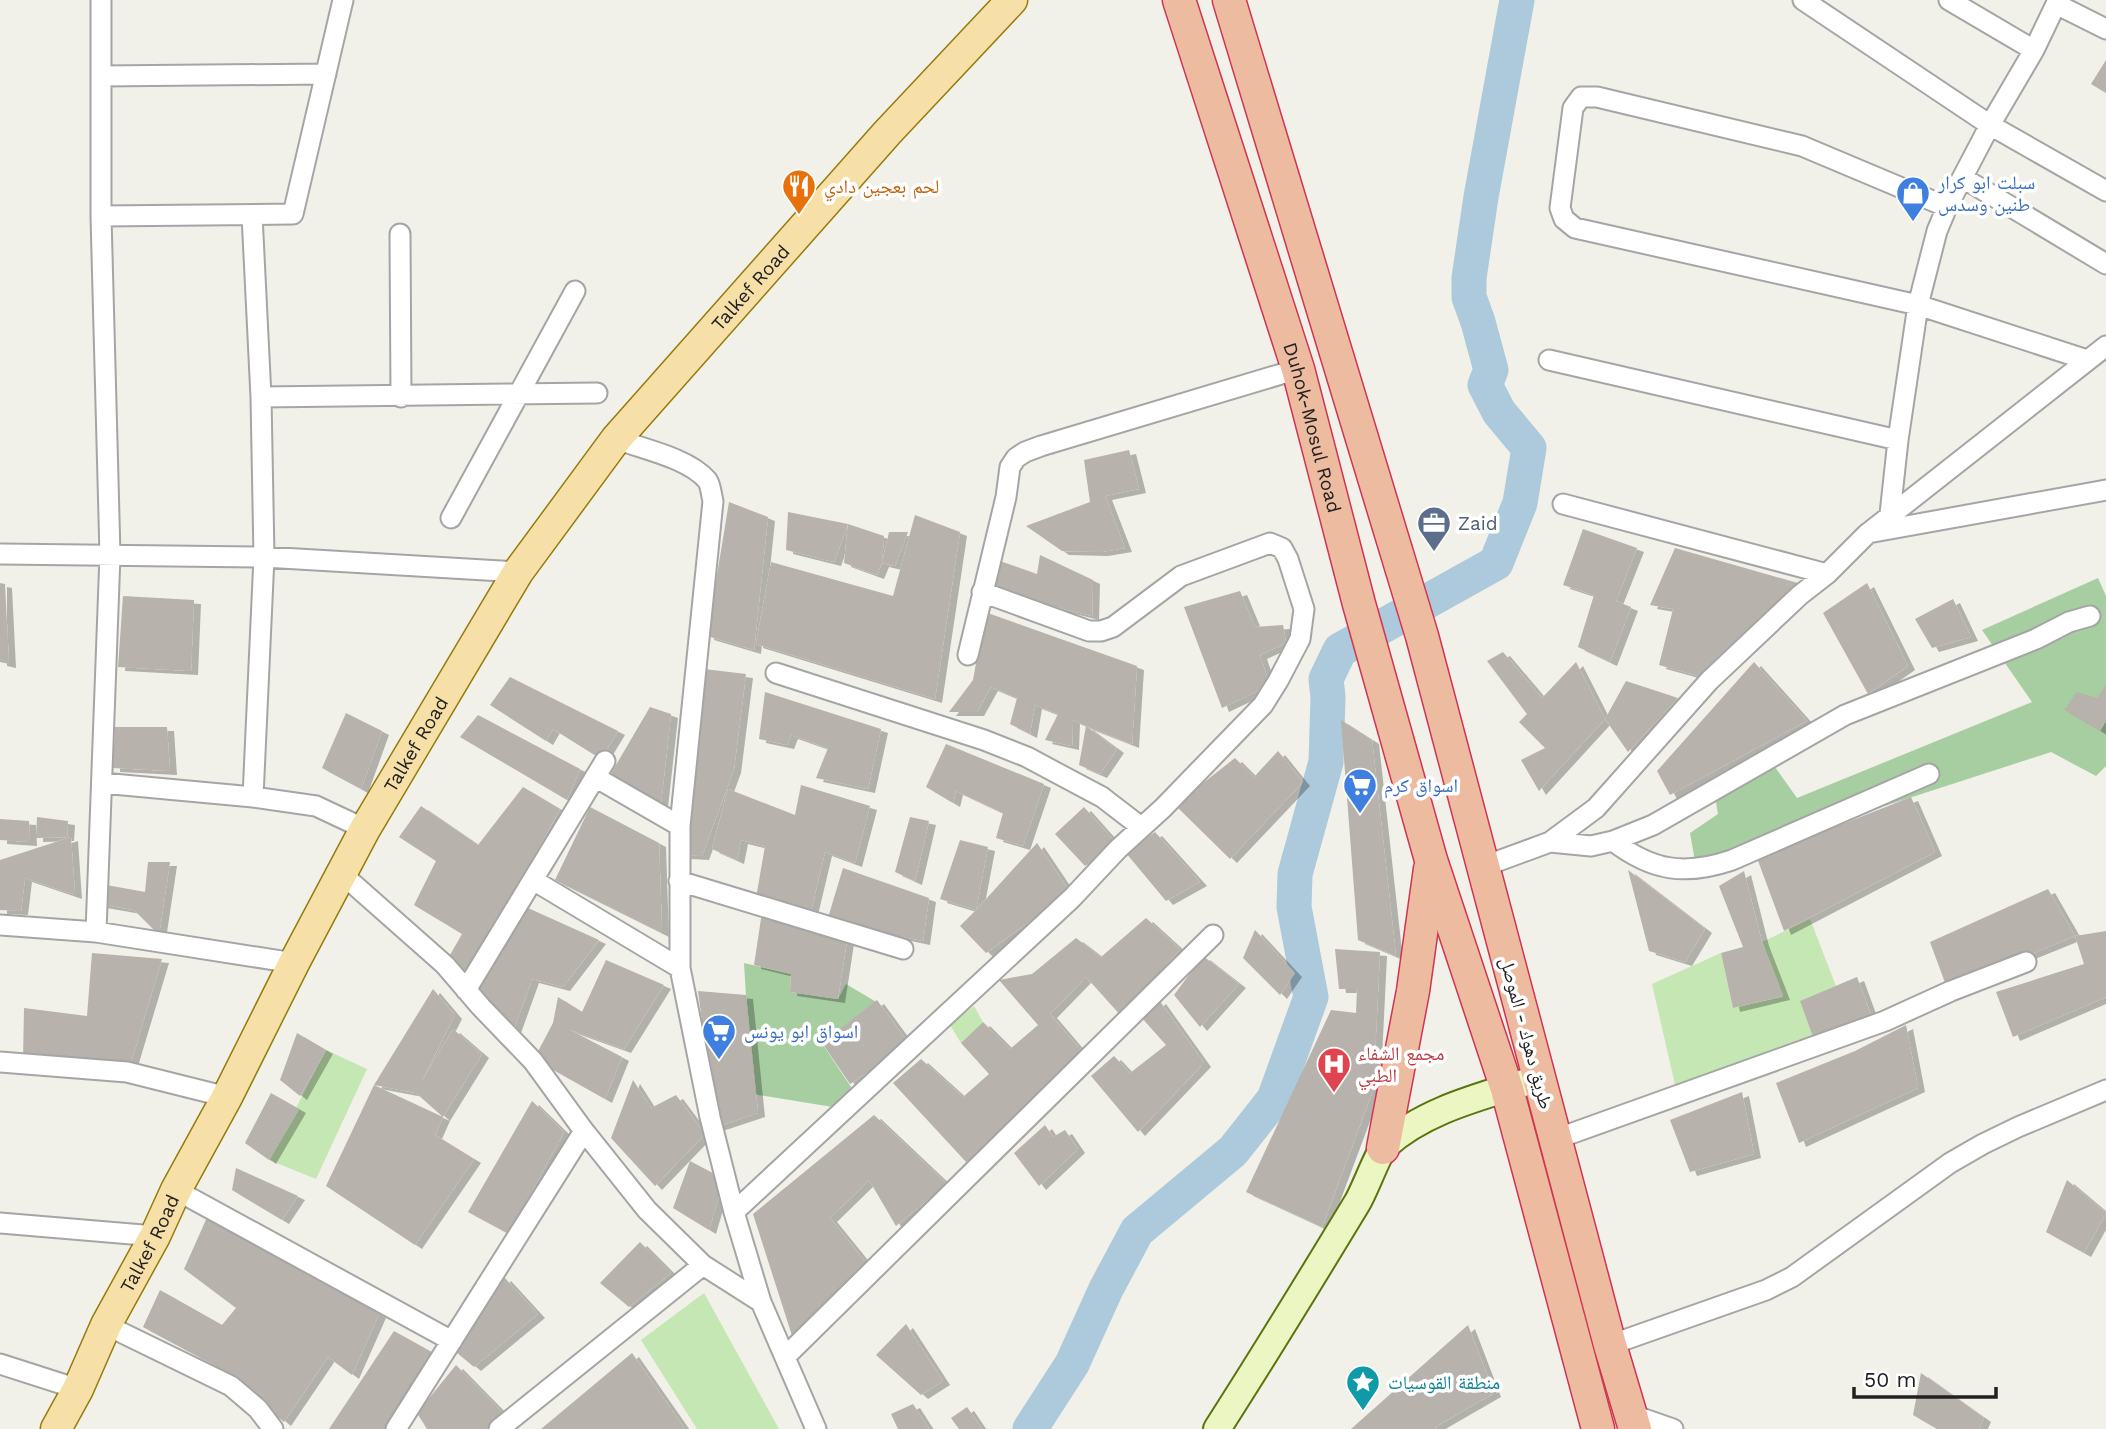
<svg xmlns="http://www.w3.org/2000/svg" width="2106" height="1429" font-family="'Work Sans','Noto Naskh Arabic',sans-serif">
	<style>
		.grass { fill: #c5e7b3 }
		.forest { fill: #a7cea0 }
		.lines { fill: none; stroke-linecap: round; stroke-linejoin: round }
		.river { stroke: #accadb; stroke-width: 35 }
		.building { fill: #b7b2ab; filter: url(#shadow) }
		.minor-casing { stroke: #a5a5a5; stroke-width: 23 }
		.secondary-casing { stroke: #5a750c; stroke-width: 30 }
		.primary-casing { stroke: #957b0a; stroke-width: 33 }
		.trunk-casing { stroke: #d13453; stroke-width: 35 }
		.minor { stroke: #fff; stroke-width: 19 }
		.secondary { stroke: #ecf6c2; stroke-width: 26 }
		.primary { stroke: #f7e0a8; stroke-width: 30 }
		.trunk { stroke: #edbba0; stroke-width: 32 }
		.labels { text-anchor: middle; stroke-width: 7; stroke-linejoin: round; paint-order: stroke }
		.shop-label { font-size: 19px; fill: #366cbe; stroke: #fff; text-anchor: start }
		.food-label { font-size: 19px; fill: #c56008; stroke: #fff; text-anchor: start }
		.street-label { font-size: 19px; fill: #212121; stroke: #fff }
		.service-label { font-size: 19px; fill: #4e5e75; stroke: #fff; text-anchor: start }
		.health-label { font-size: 19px; fill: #be3a42; stroke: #fff; text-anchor: start }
		.culture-label { font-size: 19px; fill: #0d838f; stroke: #fff; text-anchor: start }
	</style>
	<defs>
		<filter id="shadow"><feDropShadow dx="7" dy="4" stdDeviation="0" flood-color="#0004"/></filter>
	</defs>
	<rect width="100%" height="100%" fill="#f1f0e9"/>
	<path class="grass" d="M1810,919l26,67 -35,15 12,36 -137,52 -24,-105 69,-31 12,55 49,-11 -20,-55z
		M974,1006l9,16 -22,21 -11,-18z
		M326,1050l41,19 -51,110 -47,-19z
		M704,1293l75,136h-82l-56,-89z"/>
	<path class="forest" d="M2098,578l8,18v170l-10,10 -45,-24 -355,115 -6,-34 28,-19 -3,-18 60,-29 22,31 235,-96 -50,-72z
		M744,963l47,11 -1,18 48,7 8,-15 32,19 -55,42 28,42 -6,22 -93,-15z"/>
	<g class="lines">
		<path class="river" d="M1030,1429l42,-65 34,-75 31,-58 96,-80 41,-52 37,-102 -17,-90 1,-33 31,-112 2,-65 -2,-18 14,-29 156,-87 24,-60 9,-55 -30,-36 -14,-27 6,-15 -13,-48 -9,-25v-19l12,-81 36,-197"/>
	</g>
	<path class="building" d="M2106,60v33l-15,-9z
		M1129,450l10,39 -34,7 20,52 -24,4 -39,-1 -36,-25 64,-24 -6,-42z
		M729,502l39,15 -14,133 -47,-14z
		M788,512l60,12 -14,38 -48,-12z
		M915,515l45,17 -25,167 -179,-55 15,-82 122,34z
		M848,524l36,12 -2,27 -5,12 -33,-12z
		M1583,529l54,19 -21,53 15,6 -21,55 -32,-15 16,-52 -31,-10z
		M889,532h19l-13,34 -13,-3z
		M1675,548l130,37 -106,91 -40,-11 14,-56 -23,-4z
		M1040,555l53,25 -1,36 -104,-26 9,-30 40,14z
		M0,583l5,1 4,80 -9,-2z
		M1867,583l41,83 -40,28 -45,-81z
		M1240,591l15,36 28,-2 3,18 -26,12 10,30 -48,23 -38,-101z
		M123,596l71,4 -3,71 -73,-4z
		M1953,599l18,38 -39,11 -17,-29z
		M985,612l152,54 -5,78 -46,-18 31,23 -17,25 -21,-9 7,-39 -13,-6 -1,26 -27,-6 13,-26 -23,-9 -5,29 -20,-10 7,-26 -26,-11 -14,25h-28l24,-32z
		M1503,652l39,46 34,-36 29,57 -66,72 -18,-31 24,-12 -26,-26 8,-8 -40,-53z
		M1754,662l53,59 -137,74 -13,-24z
		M704,669l42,5 -12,95 -32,87 -18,-1z
		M510,677l108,54 -17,28 -48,-30 -7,12 -56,-36z
		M1626,681l52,17 -50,54 -23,-33z
		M2106,685v36l-6,10 -36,-21 13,-18 20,6z
		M765,692l116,37 -13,60 -52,-11 12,-30 -37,-13 -4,10 -28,-6z
		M650,707l21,7 -11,98 -54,-30z
		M346,713l36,18 -21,58 -39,-21z
		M478,715l102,54 -13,31 -107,-63z
		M1341,720l31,20 24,216 -38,-16z
		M115,727h52l3,44 -57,-3z
		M946,744l98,40 -21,62 -27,-8 7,-25 -47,-22 -3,12 -27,-16z
		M1278,751l25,31 -73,77 -55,-54 60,-47 19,19z
		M801,785l69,21 -15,57 -30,-11 -14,59 -55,-13 9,-52 -24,-6 -4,20 -25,-11 16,-60 67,26z
		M523,787l37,22 -92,170 -22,-17 16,-28 -48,-29 22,-44 -37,-24 22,-31 57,39z
		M1911,797l24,55 -151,79 -27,-73z
		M590,807l69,36 3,90 -107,-53z
		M1084,807l33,37 -32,22 -30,-32z
		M37,817l31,4 -1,16 -31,1z
		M910,817l19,4 -14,60 -20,-9z
		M0,819l29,2 1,21 -30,-2z
		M1155,832l45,50 -34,19 -40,-48z
		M71,837l4,58 -50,-17 -4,33 -21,-1v-50z
		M960,840l28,7 -12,63 61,-67 33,49 -84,61 -26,-27 16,-16 -36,-11z
		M148,862h22l-11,73 -25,-25 -34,-6 1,-20 44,8z
		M843,868l86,30 -6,43 -96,-20z
		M1628,870l77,59 -20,33 -36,-11z
		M1744,871l18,71 21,54 -50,12 -12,-55 22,-6 -24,-61z
		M2048,889l27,47 -128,52 -17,-46z
		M528,908l71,32 -36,47 -31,-8 -18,50 -40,-45z
		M762,912l85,28 -9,59 -48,-7 1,-18 -37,-9z
		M1146,918l34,31 -57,69 -37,-41 -36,37 35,41 -118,108 -74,-80 28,-24 42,38 26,-23 -28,-31 22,-21 27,27 28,-24 -39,-45 33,-6 44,-36 25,19z
		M1255,930l40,43 -15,22 -37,-37z
		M2106,931v66l-93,40 -17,-45 88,-28 -9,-28z
		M1335,949l45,3 -5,102 11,2 -64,171 -76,-35 85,-182 25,3 1,-24h-18z
		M92,953l70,6 -33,110 -106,-8 1,-53 63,8z
		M1203,956l36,28 -39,43 -26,-32z
		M606,960l58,25 -40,64 -56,-20 54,28 -17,42 -71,-40 19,-36 5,-26 24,15z
		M1857,977l14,38 -58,22 -13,-36z
		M433,989l22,26 -35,69 33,-55 29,25 -39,63 -8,18 39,24 -59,86 -89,-59 48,-101 69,32 -27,-24 -42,-8z
		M698,991l48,4 12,118 -42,14z
		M877,1000l33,45 -60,39 -28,-41z
		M1159,1000l45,63 -66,69 -47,-56 23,-20 16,17 36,-28 -25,-28z
		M1906,1025l12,63 -119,55 -23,-60 79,-32z
		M297,1033l29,17 -26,46 -20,-16z
		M633,1080l18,28 25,-13 29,39 -50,52 -44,-48z
		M1742,1092l12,62 -64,18 -20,-52z
		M271,1093l28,16 -30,51 -24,-17z
		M532,1101l32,31 -55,102 -41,-22z
		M874,1115l73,69 -51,42 -27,-46 -39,38 39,48 -74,79 -42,-131z
		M1045,1125l8,12 12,-7 13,19 -39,37 -25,-33z
		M690,1161l34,18 -15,51 -36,-22z
		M236,1168l62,28 -16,24 -50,-30z
		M2067,1180l39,33 -22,40 -38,-21z
		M209,1213l170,101 -27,61 -24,-18 -44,65 -61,-52 -80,-43 17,-37 62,35 14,-17 -52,-39z
		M640,1242l31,31 -42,34 -29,-24z
		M504,1277l34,37 -64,53 -18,-15z
		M906,1324l37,57 -22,14 -45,-40z
		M1468,1325l26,68 -59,34 2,2h-86z
		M394,1331l43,24 -46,74h-62z
		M632,1353l53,76h-144z
		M456,1365l48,49 -19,15h-58l-10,-16z
		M1921,1373l63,45 -5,11h-42l-24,-14z
		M913,1404l16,25h-31l-7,-15z
		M967,1407l15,22h-23l-8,-11z"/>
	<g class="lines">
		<g class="minor-casing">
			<path id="minor" d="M1803,0l187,125 116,66
				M1949,0l85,50
				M2056,4l50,25
				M101,76l225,-2
				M1963,178l143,86
				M1947,207l-145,-61 -205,-49h-16l-8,11 -13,100 4,11 11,9 343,77 169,55
				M252,215l9,182 3,160 -11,240
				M101,216l192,-2 50,-214
				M400,234l1,163
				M1549,360l349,80
				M261,397l336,-4
				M616,439c27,10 72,19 91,41 4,5 4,14 6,21l-33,325v142l30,149 24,95 27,90 55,127
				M1563,504l264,70
				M1890,514l8,-74 20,-135 19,-74 10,-24 43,-82 44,-75 24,-50
				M451,518l124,-227
				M1868,533l238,-43
				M0,554l264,3 254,15
				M968,655l38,-158 4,-30 6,-9 9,-6 16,-6 257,-77
				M776,673l208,67 43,17 75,40 39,30
				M595,777l85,49
				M102,783l151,14 63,9 49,23
				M1613,841c39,30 72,35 119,19l197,-86
				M1550,842l41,4 22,-5 40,-16 192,-110 191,-76 33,-17 21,-6
				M1482,867l68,-25 46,-34 113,-127 91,-86 27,-21 40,-40 239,-188
				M342,874l103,91 36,42 52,54 51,70 63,79 56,55 58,37
				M533,880l147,88
				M679,881l224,68
				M0,925l96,7 198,31
				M96,932l14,-377 -9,-339v-216
				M466,990l139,-229
				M0,1062l127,10 100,25
				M1556,1139l329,-118 66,-30 75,-29
				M176,1190l276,151
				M734,1212l338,-314 46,-49 45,-41 100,-103 15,-24 22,-42 4,-30 -16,-50 -6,-11 -12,-5 -89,33 -68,51 -12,4h-12l-107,-39
				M0,1223l155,13
				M106,1325l125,61 27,23 15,20
				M1610,1345l156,-55 26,-13 158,-114 33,-19 35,-17 88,-37
				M785,1357l428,-422
				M0,1364l78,25
				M1630,1414l43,15
				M396,1429l188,-298
				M499,1429l204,-164"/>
		</g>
		<g class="secondary-casing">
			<path id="secondary" d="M1217,1429c48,-75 94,-150 140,-226 8,-13 21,-50 28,-57 41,-38 103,-51 154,-68"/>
		</g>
		<g class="primary-casing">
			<g id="primary">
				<path id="s1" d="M56,1429l22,-40 28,-64 49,-89 21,-46 51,-93 67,-134 71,-134 153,-257 98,-133 271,-306 125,-133"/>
			</g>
		</g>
		<g class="trunk-casing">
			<g id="trunk">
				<path id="s2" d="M1179,0l119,369 61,235 72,256 76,229 91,340"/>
				<path d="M1229,0l193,636 188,709 25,84"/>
				<path d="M1383,1148l30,-157 17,-122"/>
			</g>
		</g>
		<use href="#minor" class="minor"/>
		<use href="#secondary" class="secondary"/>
		<use href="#primary" class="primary"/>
		<use href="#trunk" class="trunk"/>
	</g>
	<defs>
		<g id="restaurant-pin" transform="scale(1.75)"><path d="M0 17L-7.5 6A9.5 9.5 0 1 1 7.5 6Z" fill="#e8710a" stroke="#fff"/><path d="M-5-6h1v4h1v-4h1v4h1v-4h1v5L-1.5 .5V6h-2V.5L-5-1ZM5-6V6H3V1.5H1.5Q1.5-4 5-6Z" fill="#fff"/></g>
		<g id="shop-pin" transform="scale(1.75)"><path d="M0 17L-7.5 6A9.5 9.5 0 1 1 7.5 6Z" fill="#3f7fe0" stroke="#fff"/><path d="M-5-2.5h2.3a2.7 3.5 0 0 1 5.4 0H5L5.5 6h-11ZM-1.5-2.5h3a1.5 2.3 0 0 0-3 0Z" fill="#fff"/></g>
		<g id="office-pin" transform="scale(1.75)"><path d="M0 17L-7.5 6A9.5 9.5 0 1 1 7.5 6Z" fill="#5c6f8a" stroke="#fff"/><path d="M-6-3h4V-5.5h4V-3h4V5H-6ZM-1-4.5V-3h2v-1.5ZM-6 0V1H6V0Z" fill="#fff"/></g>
		<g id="supermarket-pin" transform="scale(1.75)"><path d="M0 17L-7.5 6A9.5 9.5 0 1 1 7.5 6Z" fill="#3f7fe0" stroke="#fff"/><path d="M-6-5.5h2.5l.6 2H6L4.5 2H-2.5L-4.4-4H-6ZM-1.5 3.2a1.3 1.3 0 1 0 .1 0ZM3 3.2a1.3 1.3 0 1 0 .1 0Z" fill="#fff"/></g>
		<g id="hospital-pin" transform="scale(1.75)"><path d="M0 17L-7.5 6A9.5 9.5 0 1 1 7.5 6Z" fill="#e0444e" stroke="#fff"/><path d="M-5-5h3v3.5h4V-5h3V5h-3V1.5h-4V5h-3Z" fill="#fff"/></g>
		<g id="sight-pin" transform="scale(1.75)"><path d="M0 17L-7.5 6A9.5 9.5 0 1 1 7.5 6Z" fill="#0f9aa8" stroke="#fff"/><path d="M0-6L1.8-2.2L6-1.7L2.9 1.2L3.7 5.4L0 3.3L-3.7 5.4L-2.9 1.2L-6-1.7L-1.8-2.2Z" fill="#fff"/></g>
	</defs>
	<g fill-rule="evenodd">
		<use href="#restaurant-pin" x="799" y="186"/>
		<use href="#shop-pin" x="1913" y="193"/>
		<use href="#office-pin" x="1434" y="523"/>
		<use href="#supermarket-pin" x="1360" y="785"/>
		<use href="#supermarket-pin" x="719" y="1031"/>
		<use href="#hospital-pin" x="1334" y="1064"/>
		<use href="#sight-pin" x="1363" y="1382"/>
	</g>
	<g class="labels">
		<g class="shop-label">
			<text x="1938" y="189">سبلت ابو كرار<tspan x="1938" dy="22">طنين وسدس</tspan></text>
			<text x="1384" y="792">اسواق كرم</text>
			<text x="744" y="1038">اسواق ابو يونس</text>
		</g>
		<g class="food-label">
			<text x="824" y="193">لحم بعجين دادي</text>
		</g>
		<g class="street-label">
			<text dy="7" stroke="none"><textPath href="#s1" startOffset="1342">Talkef Road</textPath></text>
			<text dy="7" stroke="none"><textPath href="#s2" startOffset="448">Duhok-Mosul Road</textPath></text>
			<text dy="7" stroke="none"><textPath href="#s1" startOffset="774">Talkef Road</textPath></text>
			<text transform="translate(1527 1033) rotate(75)" y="7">طريق دهوك - الموصل</text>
			<text dy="7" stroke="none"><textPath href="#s1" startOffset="208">Talkef Road</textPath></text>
		</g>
		<g class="service-label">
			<text x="1458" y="530">Zaid</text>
		</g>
		<g class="health-label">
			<text x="1358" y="1060">مجمع الشفاء<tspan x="1358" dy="22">الطبي</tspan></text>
		</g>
		<g class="culture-label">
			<text x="1388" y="1389">منطقة القوسيات</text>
		</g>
	</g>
	<path d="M1854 1387v10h142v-10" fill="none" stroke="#212121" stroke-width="3.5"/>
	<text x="1864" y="1387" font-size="21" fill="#212121" stroke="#ffffff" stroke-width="5" paint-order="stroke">50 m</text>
</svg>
